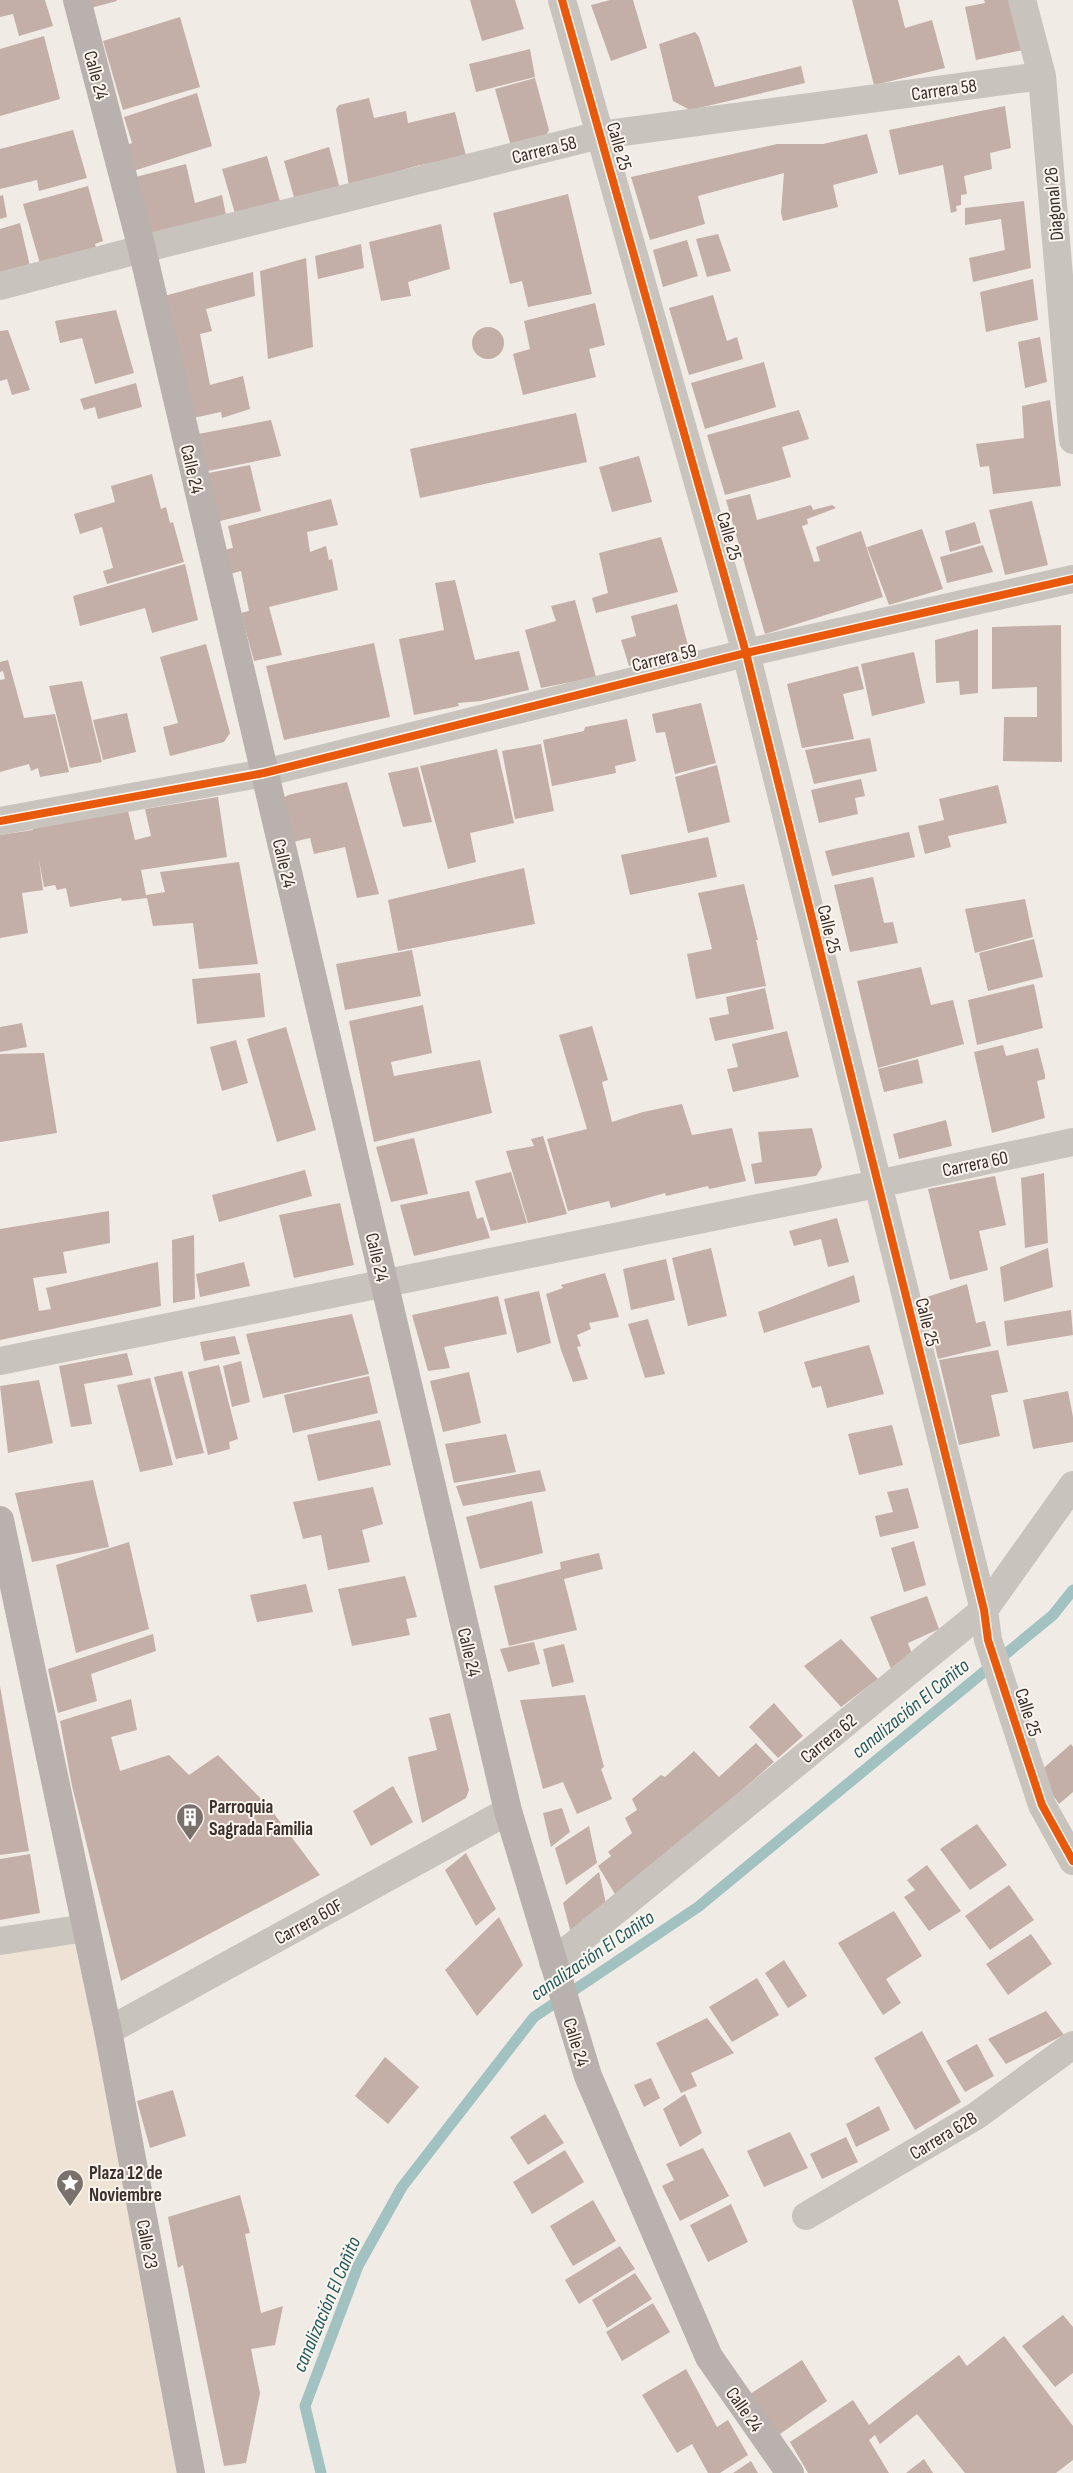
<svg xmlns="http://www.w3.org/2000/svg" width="1073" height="2473" font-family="'Sofia Sans Condensed',sans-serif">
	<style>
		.plaza { fill: #eee3d5 }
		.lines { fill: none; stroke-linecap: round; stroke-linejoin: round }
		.stream { stroke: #a1c2c1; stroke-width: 11 }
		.building { fill: #c3afa7 }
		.minor { stroke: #c9c3be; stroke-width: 28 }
		.major { stroke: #b8b1ad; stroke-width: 28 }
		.cycleway-casing { stroke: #fbf5ee; stroke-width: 11 }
		.cycleway { stroke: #e8590c; stroke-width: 8 }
		.labels { text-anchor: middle; stroke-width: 4; stroke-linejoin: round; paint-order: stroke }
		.street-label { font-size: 19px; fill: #3b302b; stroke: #fbf5ee }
		.poi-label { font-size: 19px; font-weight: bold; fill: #3b302b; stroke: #fbf5ee; text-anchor: start }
		.water-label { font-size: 20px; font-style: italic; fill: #1f5a5e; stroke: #fbf5ee }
	</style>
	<rect width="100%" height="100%" fill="#f0ebe5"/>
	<path class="plaza" d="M86,1928l105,545h-191v-532z"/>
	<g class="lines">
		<path class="stream" d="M321,2473l-16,-67 53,-140 44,-79 132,-170 164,-110 355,-292 20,-25"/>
	</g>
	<path class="building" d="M0,0h45l8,26 -34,10 -6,-22 -13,3z
		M80,0h36l1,1 -34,9z
		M470,0h45l9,29 -42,12z
		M610,0h23l14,48 -36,13 -20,-56z
		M852,0h46l7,28 27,-8 13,48 -71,17z
		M984,0h27l12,50 -47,10 -11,-53 20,-4z
		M180,17l20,70 -77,23 -20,-69z
		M695,32l4,5 16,50 86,-21 4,17 -115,27 -17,-9 -14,-57z
		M44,36l16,63 -60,17v-67z
		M530,49l5,28 -59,15 -7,-28z
		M535,78l14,52 -4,8 -34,8 -16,-57z
		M197,93l15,53 -85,27 -7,-25 12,-5 -8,-26z
		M369,98l5,20 32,-7 2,12 47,-11 11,44 -50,10 -67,20 -13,-77 3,-4z
		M1005,106l6,42 -21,5 2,16 -28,7 3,18 -6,1v10l-5,1 1,5 -6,2 -8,-48 -44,10 -10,-45z
		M73,130l14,48 -48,13 -2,-11 -37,9v-40z
		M867,134l11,39 -45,12 5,22 -55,14 -2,-8 3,-40 -86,23 7,28 -55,16 -19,-63 146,-33h46z
		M329,147l11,42 -45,12 -11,-40z
		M267,156l14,49 -45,12 -14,-48z
		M186,164l9,39 27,-8 5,25 -82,21 -17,-62z
		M88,186l15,55 -8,3 3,9 -57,14 -18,-63z
		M568,194l24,100 -64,13 -6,-26 -12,3 -17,-71z
		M3,195l4,22 -7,2v-23z
		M1024,201l7,67 -58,14 -4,-24 36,-8 -4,-31 -36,6v-17z
		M20,223l10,43 -30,8v-45z
		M441,224l9,45 -42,13 3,14 -30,5 -12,-59z
		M718,234l13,37 -24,6 -11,-38z
		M687,240l11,36 -35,11 -10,-37z
		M361,244l3,24 -46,11 -3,-23z
		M306,258l7,89 -45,12 -8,-88z
		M253,272l2,24 -49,13 6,22 -12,3 10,51 33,-9 7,33 -28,9 -1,-6 -28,6 -29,-122z
		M1033,279l5,41 -52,12 -6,-40z
		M713,295l14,46 10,-4 6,22 -54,16 -20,-67z
		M595,303l10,42 -16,4 7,28 -73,18 -10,-41 17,-5 -6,-28z
		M116,310l18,63 -39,11 -13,-46 -22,5 -5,-22z
		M472 343a16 16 0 1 1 32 0a16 16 0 1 1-32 0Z
		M8,330l22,60 -18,5 -5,-16 -7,2v-50z
		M1040,337l7,45 -22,6 -7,-46z
		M764,362l12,45 -71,22 -14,-46z
		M136,383l6,24 -44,12 -3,-12 -11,3 -4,-11z
		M1050,400l11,86 -68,8 -4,-28 -9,1 -4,-23 48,-6 -2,-32z
		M799,410l10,29 -27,8 9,30 -66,18 -18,-60z
		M576,413l11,49 -167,36 -10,-49z
		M271,420l10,36 -78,16 -10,-37z
		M639,456l13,46 -40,10 -13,-45z
		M250,465l11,46 -45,11 -13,-48z
		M152,474l9,35 5,-2 4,16 3,-1 11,40 -77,22 -4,-13 10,-3 -11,-41 -22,7 -6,-20 41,-12 -4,-16z
		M750,494l7,26 54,-15 2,5 19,-5 4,3 -29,11 1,5 -6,2 12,36 6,-1 -4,-14 45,-16 22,66 -118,37 -39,-134z
		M331,499l7,26 -31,7 3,20 16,-6 3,14 3,-1 6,31 -69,17 13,48 -28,6 -13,-48 8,-2 -8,-40 -11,3 -7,-24 10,-2 -5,-22z
		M1032,501l16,64 -43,10 -16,-65z
		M975,522l6,21 -31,9 -5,-21z
		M922,529l21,60 -54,16 -22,-58z
		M661,537l17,55 -82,21 -4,-15 16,-5 -9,-40z
		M983,545l10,27 -46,11 -7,-26z
		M185,564l13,56 -46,13 -7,-25 -65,18 -7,-30z
		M455,580l20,80 44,-9 10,39 -48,11 -23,2 1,3 -45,9 -15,-76 45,-9 -9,-47z
		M575,600l21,77 -55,11 -16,-58 31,-9 -5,-15z
		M677,604l12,45 -60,17 -8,-26 15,-4 -5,-20z
		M1061,625l1,137 -59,-1 1,-44h33v-30l-45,2v-62z
		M978,629v64l-18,2 -1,-14 -23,2 -1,-43z
		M374,643l16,74 -106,23 -18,-74z
		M206,644l24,89 -6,9 -54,14 -7,-29 15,-4 -18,-66z
		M914,652l11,51 -53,13 -11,-52z
		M8,660l16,58 31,-4 14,58 -29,5 -2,-9 -7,3 -2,-7 -29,8v-92l5,-1 -2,-8 -3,1v-10z
		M858,666l6,23 -21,5 11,45 -52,9 -15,-64z
		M82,681l20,81 -32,6 -21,-82z
		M701,703l15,60 -41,11 -10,-42 -9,1 -4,-19z
		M127,713l9,39 -33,8 -10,-40z
		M627,719l9,42 -21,5 1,7 -64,13 -9,-46 41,-9 1,-4z
		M870,738l7,33 -63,13 -9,-34z
		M541,744l13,67 -39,8 -13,-68z
		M497,749l17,74 -44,10 6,29 -28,7 -28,-103z
		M717,765l13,57 -42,11 -13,-56z
		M418,767l14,55 -29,5 -15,-54z
		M861,779l4,17 -10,2 3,16 -39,9 -8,-33z
		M347,782l32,112 -22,4 -12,-51 -31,7 -4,-16 -17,4 -12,-42 7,-5z
		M998,785l9,38 -59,13 3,11 -26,7 -7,-28 26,-6 -5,-21z
		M218,797l9,60 -86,13 5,25 19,-3 -5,-20 79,-10 19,102 -59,5 -6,-46 -40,3 -6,-28 -25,3 -1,-3 -51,9 -4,-19 -9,2 -2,-5 -11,2 -5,-27 4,30 -21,3 6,40 -28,5v-103l33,-5v-5l95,-14 7,29 16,-4 -6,-27z
		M909,832l6,25 -83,19 -7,-25z
		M708,837l9,40 -87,18 -9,-40z
		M524,868l11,56 -137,27 -10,-51z
		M873,877l11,46 9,-1 5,21 -48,9 -16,-67z
		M744,884l14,56h-2l10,46 -70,13 -9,-45 25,-5 -14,-56z
		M1025,899l8,38 -58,16 -10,-44z
		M1034,939l9,38 -55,14 -9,-38z
		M412,950l9,46 -76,14 -9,-46z
		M921,967l10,38 22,-5 11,44 -86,24 -21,-87z
		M260,973l5,44 -68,7 -5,-45z
		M1034,984l9,44 -66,17 -9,-45z
		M765,988l9,41 -59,12 -6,-23 20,-4 -3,-17z
		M423,1005l9,48 -41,9 3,14 86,-16 12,53 -118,29 -25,-121z
		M22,1023l5,24 -27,5v-25z
		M592,1026l16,54 -6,2 10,40 31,-10 39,-8 10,31 40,-7 14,53 -37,8 -1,-3 -42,10 -1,-3 -54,15 -2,-7 -41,10 -21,-72 40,-10 -28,-94z
		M286,1027l30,103 -39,12 -30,-103z
		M787,1031l12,46 -66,15 -6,-23 11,-2 -6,-23z
		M236,1040l12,43 -26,8 -12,-44z
		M1003,1045l3,11 32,-8 7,27v4l-8,2 8,37 -53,15 -18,-81z
		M44,1053l13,80 -57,9v-88z
		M918,1059l5,24 -39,9 -6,-23z
		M946,1120l6,26 -53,13 -6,-25z
		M812,1128l10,39 -6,9 -61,8 -4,-20 11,-2 -4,-30z
		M543,1136l24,78 -39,9 -22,-72 28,-5 -3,-7z
		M414,1138l14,56 -37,8 -15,-55z
		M305,1170l7,26 -93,26 -7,-27z
		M511,1172l16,51 -36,8 -16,-50z
		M1044,1173l4,70 -23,5 -4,-70z
		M995,1176l11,49 -27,6 9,39 -38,10 -22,-91z
		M469,1191l8,28 6,-2 7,21 -76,18 -14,-51z
		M340,1203l14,62 -60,13 -15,-63z
		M109,1211l1,32 -47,9 4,21 -34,5 6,33 12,-2 -5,-21 112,-26 3,44 -161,34v-111z
		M837,1218l12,44 -21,5 -7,-28 -27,7 -5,-15z
		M194,1235l1,64 -22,4 -1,-63z
		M711,1248l16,68 -39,10 -16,-68z
		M1048,1248l5,39 -49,15 -4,-35z
		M666,1259l9,41 -44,10 -8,-41z
		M244,1262l6,24 -50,11 -4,-23z
		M605,1273l14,44 -30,6 2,6 -14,6 4,11 -4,1 11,32 -15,3 -12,-32 -15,-56 17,-6 -2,-3z
		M854,1275l6,27 -96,31 -6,-21z
		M967,1284l9,39 9,-2 6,25 -53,13 -14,-61z
		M539,1291l12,52 -34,10 -13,-54z
		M498,1296l9,38 -63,13 6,21 -22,3 -16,-56z
		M1071,1310l2,25 -66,11 -3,-25z
		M352,1314l17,60 -106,24 -17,-64z
		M648,1319l17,55 -20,4 -17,-54z
		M235,1336l5,18 -36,7 -4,-19z
		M869,1345l15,49 -57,14 -6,-22 -9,2 -8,-26z
		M998,1350l10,42 -17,3 9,41 -41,9 -20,-85z
		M127,1353l6,22 -49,9 8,40 -21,3 -12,-61z
		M241,1361l9,41 -18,5 -9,-41z
		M219,1365l19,74 -9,3 1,7 -22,6 -20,-83z
		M182,1371l22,82 -28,6 -22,-82z
		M469,1372l12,51 -38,9 -13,-51z
		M369,1376l9,37 -85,20 -9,-38z
		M150,1378l23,87 -33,7 -23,-87z
		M39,1380l14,63 -45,10 -8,-67z
		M1068,1391l5,26v25l-40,7 -10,-49z
		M380,1420l11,45 -73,16 -11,-46z
		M892,1425l11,40 -44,10 -11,-41z
		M506,1434l10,38 -62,11 -9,-39z
		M540,1470l6,21 -83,15 -7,-20z
		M93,1480l16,67 -77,15 -17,-69z
		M373,1487l10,37 -21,6 8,32 -42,8 -7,-35 -18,4 -10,-37z
		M908,1488l11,40 -39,9 -5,-21 18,-4 -6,-20z
		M532,1501l11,52 -63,16 -14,-52z
		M914,1541l12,44 -22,7 -13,-44z
		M129,1542l20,87 -73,24 -20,-88z
		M599,1553l4,16 -39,10 13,51 -68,16 -15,-60 67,-17 -1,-7z
		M405,1576l12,41 -11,2 4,16 -58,11 -14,-57z
		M306,1584l7,28 -56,10 -7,-27z
		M927,1596l12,33 -31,14 4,11 -21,15 -21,-52z
		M153,1634l3,17 -65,23 6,27 -39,12 -10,-44z
		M841,1639l37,40 -37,28 -37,-41z
		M534,1642l6,22 -32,8 -8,-23z
		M564,1644l10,38 -22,5 -9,-38z
		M0,1686l29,165 -29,4z
		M585,1695l19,72 -3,2 11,30 -35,15 -14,-32 -20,7 -23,-89z
		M131,1699l6,31 -26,7 9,34 49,-16 20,20 29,-20 51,52 51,68 -199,106 -49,-195 -12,-65z
		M774,1703l29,33 -25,22 -29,-31z
		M450,1713l19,77 -3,8 -44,25 -14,-66 29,-7 -8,-32z
		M756,1743l18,19 -156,137 -20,-33 13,-10 -3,-4 24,-19 -7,-15 12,-8 -5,-11 29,-24 4,2 29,-26 25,26z
		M1071,1744l2,3v45l-14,12 -21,-31z
		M393,1786l20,36 -42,24 -18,-35z
		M562,1808l8,24 -19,15 -8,-34z
		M977,1824l30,41 -37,25 -30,-41z
		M589,1826l8,37 -31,22 -11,-37z
		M466,1853l30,56 -20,17 -31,-56z
		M30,1854l10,59 -40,7v-61z
		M927,1865l34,46 -32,20 -25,-34 11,-7 -8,-10z
		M599,1872l8,36 -35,29 -9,-34z
		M1009,1885l25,35 -44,30 -25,-34z
		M894,1911l28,45 -36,23 15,24 -18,12 -45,-72z
		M499,1917l24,48 -46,51 -32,-46z
		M1031,1934l21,30 -44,31 -22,-31z
		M784,1960l23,36 -19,12 -23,-35z
		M757,1978l22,37 -47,27 -23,-35z
		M1046,2011l18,24 -58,29 -18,-25z
		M707,2018l27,35 -43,20 6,13 -16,7 -25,-50z
		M922,2031l39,71 -46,28 -41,-72z
		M977,2044l17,32 -29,16 -19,-31z
		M385,2057l34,30 -31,37 -33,-28z
		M651,2078l9,20 -16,9 -10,-22z
		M173,2090l13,46 -36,12 -13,-47z
		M685,2094l17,39 -22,14 -17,-38z
		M879,2106l11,24 -34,17 -10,-23z
		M545,2114l19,29 -36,22 -18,-28z
		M790,2132l18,36 -44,19 -17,-36z
		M846,2137l12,25 -36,17 -12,-25z
		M703,2148l26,48 -49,25 -18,-35 12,-6 -8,-16z
		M565,2150l19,32 -52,32 -19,-32z
		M240,2195l10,38 -5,1 16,79 22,-7 -8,39 -24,4 9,44 -14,70 -22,3 -41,-201 -5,3 -10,-51z
		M593,2200l23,41 -43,25 -23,-40z
		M731,2204l17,38 -40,20 -18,-37z
		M620,2246l15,23 -56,35 -14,-24z
		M635,2273l17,26 -45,29 -15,-28z
		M653,2303l17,29 -48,29 -16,-29z
		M1063,2315l10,12v46l-18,14 -33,-41z
		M1004,2336l69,90v34l-17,13h-91l-48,-59 -37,30 -5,-9 -6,5 20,33h-81l-18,-31 63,-42 16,25 90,-70 8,11z
		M802,2360l25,41 -57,40 -26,-43z
		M686,2369l31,58 11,-7 20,35 -28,18h-12l-16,-29 -15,9 -35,-58z
		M924,2459l9,14h-27z
		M751,2461l7,12h-25z"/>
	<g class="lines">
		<path class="minor" d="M562,0l184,653 238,957 4,30 54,165 31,56
			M1022,0l20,76 31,364
			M0,286l142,-37 458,-114 442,-59
			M0,821l264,-48 482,-120 327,-74
			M0,1361l877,-177 196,-42
			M0,1941l86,-13
			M553,1962l431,-352 89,-125
			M108,2031l400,-220
			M806,2216l170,-100 97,-71"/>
		<path class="major" d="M77,0l65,249 366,1562 80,265 121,281 81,116
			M0,1520l108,511 83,442"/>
		<g class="cycleway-casing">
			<path id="cycleway" d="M562,0l184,653 238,957 4,30 54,165 31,56
				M0,821l264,-48 482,-120 327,-74"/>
		</g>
		<use href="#cycleway" class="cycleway"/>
	</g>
	<defs>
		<g id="building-pin" transform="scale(1.4375)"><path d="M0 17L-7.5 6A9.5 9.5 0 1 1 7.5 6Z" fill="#7a716c" stroke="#fbf5ee"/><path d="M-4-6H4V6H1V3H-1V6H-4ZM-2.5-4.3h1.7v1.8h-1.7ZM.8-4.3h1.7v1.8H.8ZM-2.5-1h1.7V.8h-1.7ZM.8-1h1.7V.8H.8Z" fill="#fff"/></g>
		<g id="sight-pin" transform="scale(1.4375)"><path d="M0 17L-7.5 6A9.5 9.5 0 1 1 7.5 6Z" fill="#7a716c" stroke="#fbf5ee"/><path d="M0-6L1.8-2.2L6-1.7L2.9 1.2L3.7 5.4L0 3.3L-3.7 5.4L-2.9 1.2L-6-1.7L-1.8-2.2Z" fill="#fff"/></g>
	</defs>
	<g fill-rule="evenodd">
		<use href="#building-pin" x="190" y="1817"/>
		<use href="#sight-pin" x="70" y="2183"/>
	</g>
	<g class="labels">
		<g class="street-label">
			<text transform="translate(97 75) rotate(75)" y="7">Calle 24</text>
			<text transform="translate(944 89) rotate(-8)" y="7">Carrera 58</text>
			<text transform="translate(620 146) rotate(74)" y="7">Calle 25</text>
			<text transform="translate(544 149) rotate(-14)" y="7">Carrera 58</text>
			<text transform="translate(1053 204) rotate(-95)" y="7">Diagonal 26</text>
			<text transform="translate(193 469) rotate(77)" y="7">Calle 24</text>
			<text transform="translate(730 536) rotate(74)" y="7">Calle 25</text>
			<text transform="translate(664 657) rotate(-14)" y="7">Carrera 59</text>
			<text transform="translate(285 863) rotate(77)" y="7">Calle 24</text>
			<text transform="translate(830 929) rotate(76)" y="7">Calle 25</text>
			<text transform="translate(975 1163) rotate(-12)" y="7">Carrera 60</text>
			<text transform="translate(378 1257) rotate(77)" y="7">Calle 24</text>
			<text transform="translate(928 1322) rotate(76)" y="7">Calle 25</text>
			<text transform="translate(470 1652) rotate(77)" y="7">Calle 24</text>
			<text transform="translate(1029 1712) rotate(72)" y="7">Calle 25</text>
			<text transform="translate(828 1738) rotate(-39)" y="7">Carrera 62</text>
			<text transform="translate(308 1921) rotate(-29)" y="7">Carrera 60F</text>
			<text transform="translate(577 2042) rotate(73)" y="7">Calle 24</text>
			<text transform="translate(943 2135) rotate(-31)" y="7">Carrera 62B</text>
			<text transform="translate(148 2244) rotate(79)" y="7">Calle 23</text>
			<text transform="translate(745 2409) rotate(55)" y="7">Calle 24</text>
		</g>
		<g class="poi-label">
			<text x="209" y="1813">Parroquia<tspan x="209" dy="22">Sagrada Familia</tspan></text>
			<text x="89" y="2179">Plaza 12 de<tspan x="89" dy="22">Noviembre</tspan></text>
		</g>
		<g class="water-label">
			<text transform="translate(910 1708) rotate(-39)" y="7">canalización El Cañito</text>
			<text transform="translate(592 1955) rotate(-34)" y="7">canalización El Cañito</text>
			<text transform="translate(326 2304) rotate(-67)" y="7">canalización El Cañito</text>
		</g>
	</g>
</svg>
